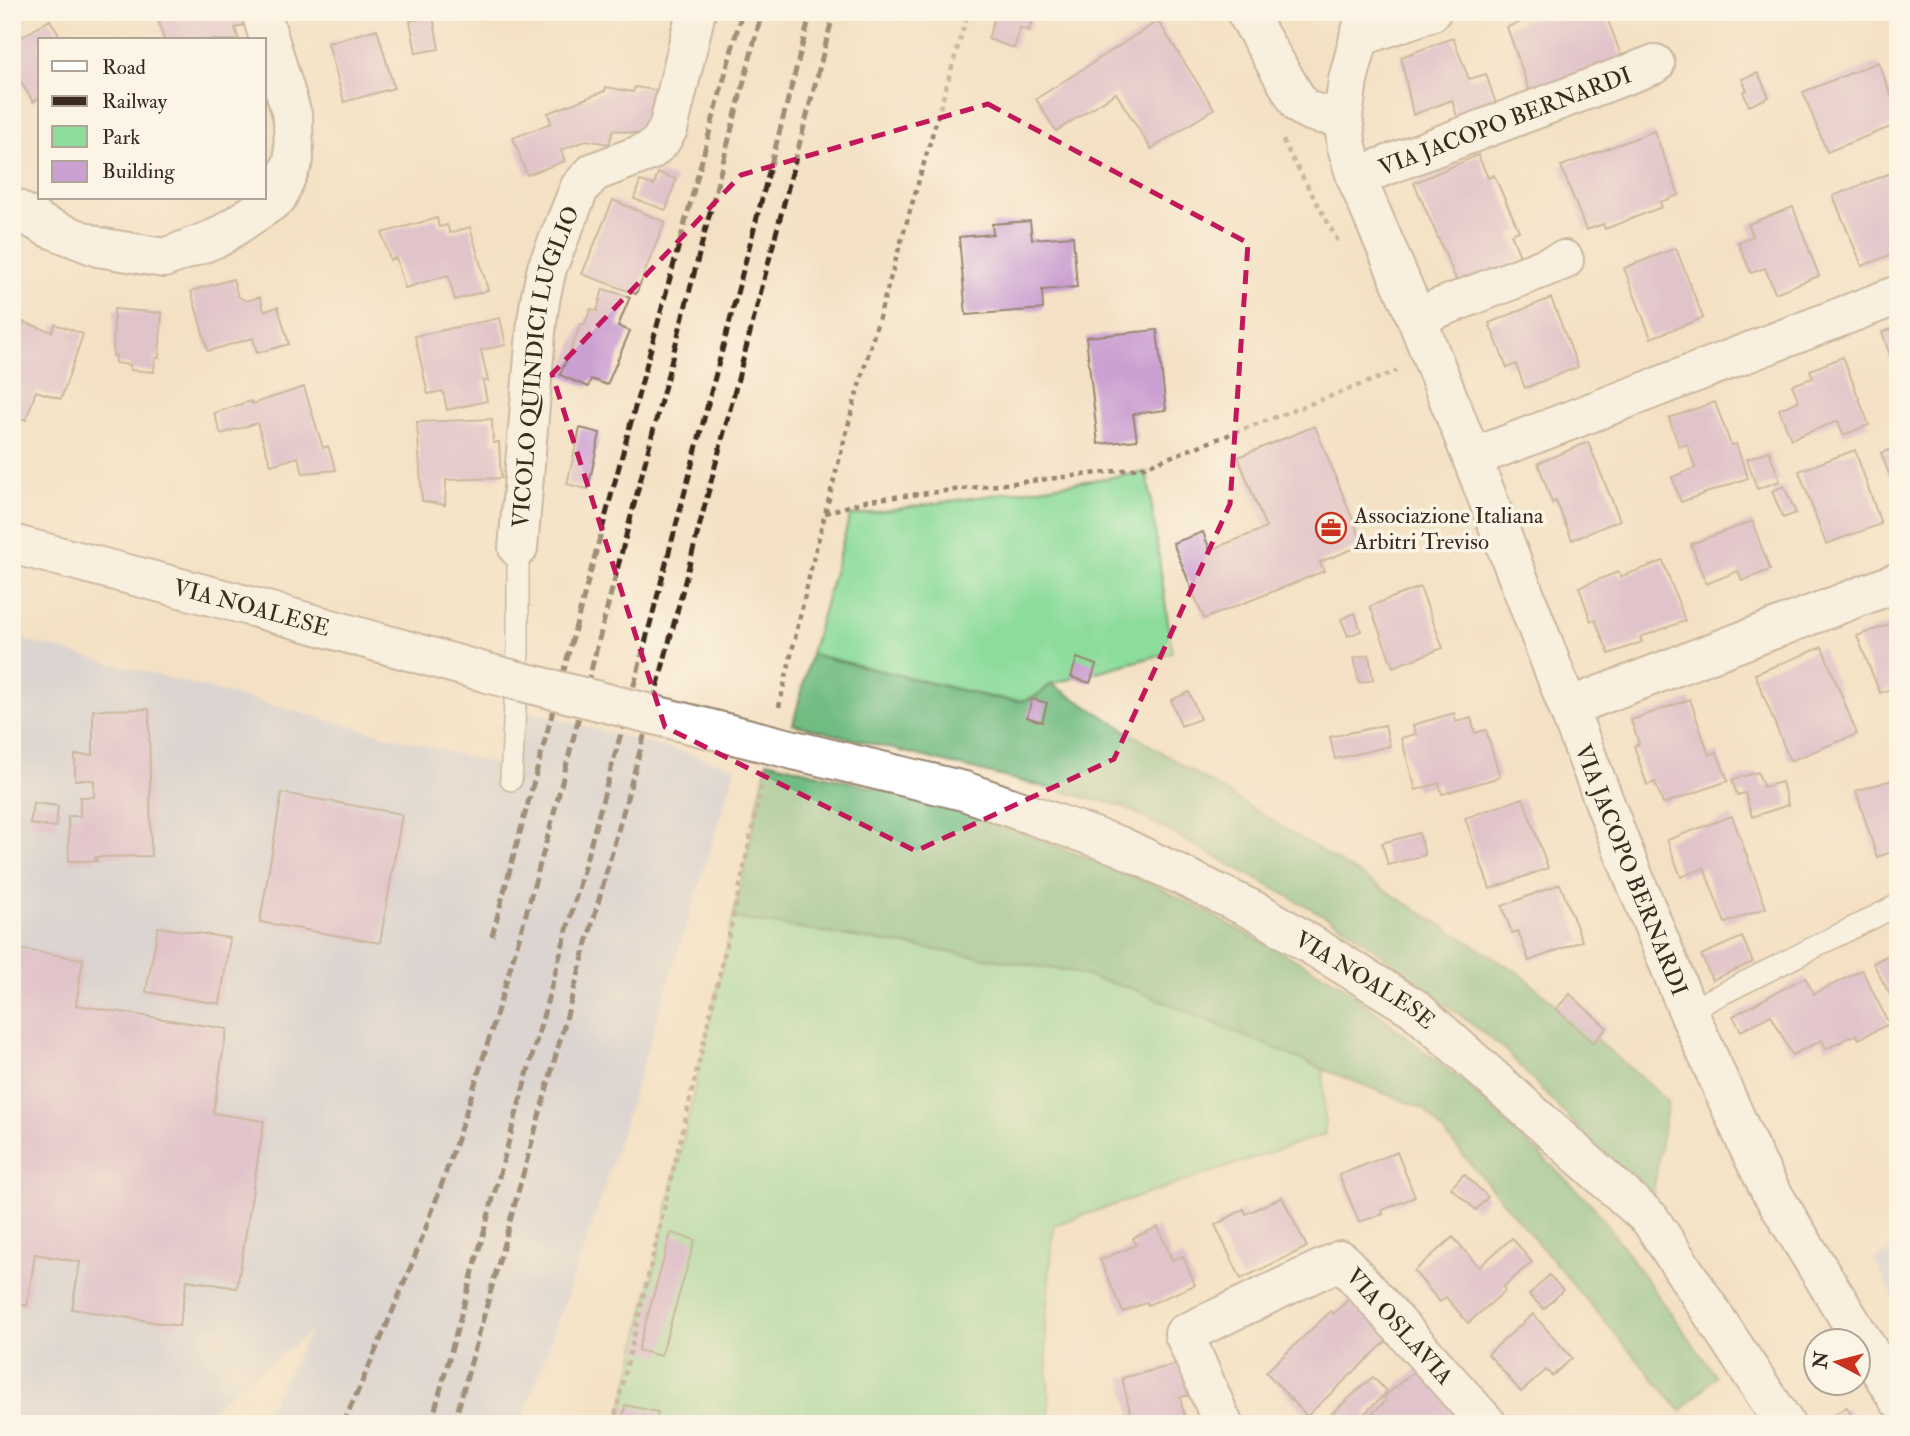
<svg xmlns="http://www.w3.org/2000/svg" width="1910" height="1436" font-family="'IM FELL Double Pica',serif">
	<style>
		.industrial { fill: #bec3dd }
		.green { fill: #8cdc9b; stroke: #64835c; stroke-width: 2 }
		.forest { fill: #71bc83; stroke: #567350; stroke-width: 2 }
		.building { fill: #ca9fd1 }
		.lines { fill: none; stroke-linecap: round; stroke-linejoin: round }
		.service-casing { stroke: #988672; stroke-width: 24 }
		.minor-casing { stroke: #988672; stroke-width: 42 }
		.primary-casing { stroke: #988672; stroke-width: 42 }
		.path { stroke: #988672; stroke-width: 4.5; stroke-dasharray: 5 5; stroke-linecap: butt }
		.service { stroke: #fff; stroke-width: 21 }
		.minor { stroke: #fff; stroke-width: 38 }
		.primary { stroke: #fff; stroke-width: 38 }
		.rail { stroke: #3b2a1e; stroke-width: 5; stroke-dasharray: 10 5; stroke-linecap: butt }
		.primary-bridge-casing { stroke: #988672; stroke-width: 42; stroke-linecap: butt }
		.primary-bridge { stroke: #fff; stroke-width: 38 }
		.marked { fill: none; stroke: #c2185b; stroke-width: 5; stroke-dasharray: 14 9; stroke-linejoin: round }
		.labels { text-anchor: middle; stroke-width: 7; stroke-linejoin: round; paint-order: stroke }
		.street-label { font-size: 23px; fill: #3b2a1e; stroke: #fcf5e5 }
		.poi-label { font-size: 23px; fill: #3b2a1e; stroke: #fcf5e5; text-anchor: start }
	</style>
	<rect width="100%" height="100%" fill="#fcf5e5"/>
	<filter id="ink" filterUnits="userSpaceOnUse"><feTurbulence type="fractalNoise" baseFrequency=".0143" numOctaves="2"/><feDisplacementMap in="SourceGraphic" scale="14" xChannelSelector="R" yChannelSelector="G"/><feConvolveMatrix kernelMatrix="1 2 1 2 8 2 1 2 1" color-interpolation-filters="sRGB"/></filter>
	<filter id="wash" filterUnits="userSpaceOnUse"><feTurbulence type="fractalNoise" baseFrequency=".00686" numOctaves="4" result="noise"/><feDisplacementMap in="SourceGraphic" scale="28" xChannelSelector="R" yChannelSelector="G"/><feGaussianBlur stdDeviation="1.57" result="paint"/><feColorMatrix in="noise" values="0 0 0 0 0 0 0 0 0 0 0 0 0 0 0 0 0 1.4 0 .05"/><feComposite in="paint" operator="in"/></filter>
	<g filter="url(#wash)">
		<rect width="100%" height="100%" fill="#f4e1c5"/>
		<path class="industrial" d="M12,637l491,129 18,-57 215,58 -140,447 -75,210h-124l-17,-5 -3,5h-119l53,-93 -119,93h-180z
			M1898,1247v58l-24,-46z"/>
		<path class="green" d="M1147,472l25,180 -121,32c-23,22 -32,18 -61,13l-179,-43 39,-138z
			M733,918l335,53 73,20 182,78 2,65 -271,91 -9,101 5,98h-431z"/>
		<path class="forest" d="M811,654l178,43c30,5 39,9 62,-13l468,289 149,128 -17,106 -147,-158 -157,-121 -223,-121 -331,-83z
			M767,761l199,50 185,72 188,100 133,106 122,118 122,169 -35,35 -257,-302 -101,-40 -190,-80 -65,-18 -335,-53z"/>
		<g id="blocks">
			<path class="building" d="M156,12h84l4,13 -9,3 4,12h-75z
				M996,12h38l-5,19 -9,-3 -6,20 -26,-9z
				M1548,12h57l17,46 -92,34 -23,-65z
				M433,16l6,33 -23,4 -6,-32z
				M50,20l12,20h-22v57l-7,5 -17,-28 -4,3v-44l5,7z
				M1158,21l56,88 -63,40 -35,-56 -60,38 -20,-32z
				M377,29l17,59 -50,14 -16,-59z
				M1453,38l16,41 17,-5 12,36 -39,12 -7,-22 -39,15 -12,-58z
				M1878,62l20,51v11l-71,28 -24,-60z
				M1758,73l11,24 -20,9 -6,-14 4,-2 -5,-11z
				M606,87l27,5 2,-5 21,3 -8,45 -35,-5 -4,14 -22,-4 -26,10 4,11 -38,14 -14,-37 38,-15 -3,-10 57,-22z
				M1654,131l25,64 -19,7 2,5 -57,22 -2,-5 -17,6 -25,-64z
				M1478,155l10,23 6,-3 25,56 -8,3 10,25 -62,27 -45,-103z
				M1898,170v82l-36,14 -29,-70z
				M658,173l18,6 -10,31 -32,-11 6,-18 14,4z
				M613,200l52,22 -29,72 -54,-20z
				M1793,207l26,69 -44,17 -10,-25 -14,5 -13,-31 15,-6 -5,-12z
				M437,218l2,9 8,-2 3,8 20,-6 18,63 -33,10 -7,-25 -43,13 -9,-30 -6,2 -8,-27z
				M1030,221l2,18 41,-3 4,51 -35,3 1,19 -77,6 -7,-78 34,-3 -1,-10z
				M1676,248l27,70 -52,20 -27,-70z
				M233,279l5,17 8,5 14,-4 4,14 14,-4 11,37 -32,9 -4,-15 -45,13 -17,-60z
				M603,289l27,8 -12,29 12,5 -23,54 -16,-6 -3,8 -28,-12 21,-51 3,1 7,-16 6,2z
				M1551,298l27,69 -53,21 -9,-24 -9,4 -18,-45z
				M114,309l48,4 -3,45h-4l-1,14 -24,-2v-5l-15,-2 1,-7h-3z
				M500,318l6,27 -25,5 7,31h-5l4,20 -40,9 -4,-19 -15,3 -13,-58z
				M23,322l29,10 3,-8 28,10 -22,65 -25,-8 -10,29 -14,-5v-60z
				M1898,327v49h-1l-15,-44z
				M1157,330l9,80 -33,4 4,26 -39,4 -12,-107z
				M1843,357l26,68 -26,10 -5,-14 -47,18 -12,-30 20,-8 -7,-16 21,-7 -3,-8z
				M304,387l19,61 5,-2 8,24 -33,3 -5,-16 -27,8 -14,-42 -36,11 -7,-21 37,-12 1,3z
				M1715,402l16,43 5,-1 12,34 -67,24 -9,-25 23,-9 -8,-24 -8,3 -10,-29z
				M492,419l1,24 6,-1 2,36 -55,2 -1,25 -23,-4 -5,-79z
				M1315,426l48,119 -43,17 4,9 -120,48 -31,-76 30,-11 7,18 56,-22 -28,-71z
				M580,428l20,5 -12,56 -21,-5z
				M1588,442l32,78 -48,20 -16,-39 -4,2 -14,-40z
				M1898,447v29l-7,3 -10,-26z
				M1855,450l26,74 -55,20 -27,-73z
				M1769,451l11,30 -23,8 -10,-30z
				M1784,486l12,27 -13,5 -11,-27z
				M1752,521l18,49 -28,11 -4,-10 -32,13 -15,-40z
				M1663,561l22,60 -45,16 2,5 -33,12 -14,-34 -4,1 -12,-34 39,-15 2,5z
				M1420,587l23,61 -50,19 -23,-61z
				M1355,613l6,18 -13,5 -7,-17z
				M1895,622l3,8v56l-18,7 -23,-57z
				M1822,647l35,87 -67,27 -35,-87z
				M1369,655l4,25 -14,3 -5,-25z
				M1077,658l19,7 -6,18 -19,-6z
				M1189,692l11,27 -19,7 -10,-26z
				M1032,699l15,4 -5,19 -15,-5z
				M1690,699l19,56 8,-3 11,29 -65,23 -8,-22 -8,3 -13,-39 5,-2 -8,-24z
				M149,709l2,147 -56,1 2,4h-28l-1,-45h12v-19h14v-17h-19v-25h18v-45z
				M1454,713l2,9 15,-4 4,15 11,-3 14,47 -58,17 -3,-11 -23,7 -15,-52 15,-4 -3,-9z
				M1385,725l5,21 -55,13 -5,-22z
				M1758,772l5,15 19,-5 6,23 -36,12 -7,-24 -8,2 -5,-15z
				M1898,778v72l-21,7 -21,-66z
				M282,793l120,21 -22,129 -120,-21z
				M1523,798l25,70 -58,21 -25,-71z
				M33,803l25,3 -2,21 -26,-3z
				M1732,816l34,92 -41,15 -21,-55 -23,9 -14,-37z
				M1419,833l6,22 -37,10 -6,-22z
				M1560,884l22,57 -53,20 -11,-30 -6,2 -10,-27z
				M158,927l72,11 -10,66 -74,-12z
				M1742,937l11,25 -41,18 -11,-25z
				M12,948l71,11 -7,46 151,24 -14,84 51,8 -27,167 -50,-8 -8,46 -107,-17 8,-47 -45,-8 -8,52 -15,-3z
				M1898,950v60l-25,-47z
				M1862,970l27,54 -30,15 -3,-5 -30,15 -4,-9 -30,15 -21,-40 -30,16 -8,-15 72,-39 9,17z
				M1570,994l37,34 -14,15 -37,-34z
				M1397,1152l18,45 -33,13 1,4 -24,8 -20,-47z
				M1464,1174l24,23 -12,13 -25,-22z
				M1282,1197l25,50 -66,32 -26,-54 29,-16 2,5z
				M1158,1227l14,33 11,-4 12,29 -47,20 -1,-3 -24,10 -23,-52 36,-15 -3,-7z
				M671,1233l24,7 -34,116 -23,-6z
				M1453,1237l26,30 33,-29 20,24 -29,25 2,4 -37,32 -22,-26 -6,5 -26,-31z
				M1549,1275l14,15 -19,19 -15,-14z
				M1355,1294l38,41 -86,81 -41,-44 65,-61 2,3z
				M1533,1314l39,44 -20,18 -6,-6 -25,22 -33,-38z
				M1187,1362l8,32 -15,3 6,27h-53l-11,-46z
				M1420,1366l42,43 -17,15h-71l-6,-7 18,-16 -2,-4z
				M1373,1377l14,15 -22,21 3,4 -8,7h-40z
				M625,1405l33,7 -2,12h-34z
				M1847,1407l9,17h-38z"/>
		</g>
	</g>
	<g filter="url(#ink)">
		<use href="#blocks" fill-opacity="0" stroke="#988672" stroke-width="2"/>
		<g class="lines">
			<g class="service-casing">
				<path id="service" d="M511,780l7,-130v-102
					M1688,1011l210,-106"/>
			</g>
			<g class="minor-casing">
				<g id="minor">
					<path d="M1246,12l54,93c12,10 27,10 43,12"/>
					<path id="s1" d="M1366,12l-18,68 -5,37 4,30 9,30 60,140 56,141 152,395 64,158 60,135 21,42 129,211"/>
					<path d="M1359,37l72,-25"/>
					<path id="s2" d="M1356,177l299,-113"/>
					<path d="M12,207l35,20 51,20 66,11 55,-21 58,-39 17,-39 -1,-41 -32,-106"/>
					<path d="M1416,317l148,-57"/>
					<path d="M1472,458l426,-163"/>
					<path id="s3" d="M518,548l19,-227 4,-26 6,-27 33,-81 14,-15 56,-21 10,-9 8,-13 28,-117"/>
					<path d="M1569,707l329,-125"/>
					<path id="s4" d="M1223,1424l-39,-90 157,-74 146,164"/>
				</g>
			</g>
			<g class="primary-casing">
				<g id="primary">
					<path id="s5" d="M12,544l230,60 249,70"/>
					<path id="s6" d="M794,750l170,41 156,55 141,68 153,94 236,211 135,205"/>
				</g>
			</g>
			<path class="path" d="M1283,140l3,7 53,96
				M825,513l44,-13 272,-32 256,-97
				M779,707l35,-151 40,-153 114,-391
				M613,1424l120,-506 30,-138"/>
			<use href="#service" class="service"/>
			<use href="#minor" class="minor"/>
			<use href="#primary" class="primary"/>
			<path class="rail" d="M492,936l250,-924
				M343,1424c39,-86 76,-172 106,-261 37,-109 69,-220 100,-331l213,-820
				M431,1424l198,-720 182,-692
				M454,1424l197,-713 183,-699"/>
			<g class="primary-bridge-casing">
				<path id="primary-bridge" d="M491,674l303,76"/>
			</g>
			<use href="#primary-bridge" class="primary-bridge"/>
		</g>
	</g>
	<path d="M0 0H1910V1436H0ZM988,104l260,139 -18,261 -116,255 -198,92 -251,-124 -113,-353 189,-199z" fill="#f4e1c5" fill-opacity=".55" fill-rule="evenodd"/>
	<path class="marked" d="M988,104l260,139 -18,261 -116,255 -198,92 -251,-124 -113,-353 189,-199z"/>
	<defs>
		<g id="office-ring" transform="scale(1.575)"><circle r="9.5" fill="#fcf5e5" stroke="#c8321e" stroke-width="1.5"/><path d="M-6-3h4V-5.5h4V-3h4V5H-6ZM-1-4.5V-3h2v-1.5ZM-6 0V1H6V0Z" fill="#c8321e"/></g>
	</defs>
	<g fill-rule="evenodd">
		<use href="#office-ring" x="1331" y="528"/>
	</g>
	<g class="labels">
		<g class="street-label">
			<text dy="8" stroke="none"><textPath href="#s2" startOffset="159">VIA JACOPO BERNARDI</textPath></text>
			<text dy="8" stroke="none"><textPath href="#s3" startOffset="184">VICOLO QUINDICI LUGLIO</textPath></text>
			<text dy="8" stroke="none"><textPath href="#s5" startOffset="248">VIA NOALESE</textPath></text>
			<text dy="8" stroke="none"><textPath href="#s1" startOffset="915">VIA JACOPO BERNARDI</textPath></text>
			<text dy="8" stroke="none"><textPath href="#s6" startOffset="620">VIA NOALESE</textPath></text>
			<text dy="8" stroke="none"><textPath href="#s4" startOffset="360">VIA OSLAVIA</textPath></text>
		</g>
		<g class="poi-label">
			<text x="1354" y="523">Associazione Italiana<tspan x="1354" dy="26">Arbitri Treviso</tspan></text>
		</g>
	</g>
	<rect width="1910" height="1436" fill="none" stroke="#fcf5e5" stroke-width="42"/>
	<rect x="38" y="38" width="228" height="161" fill="#fcf5e5" stroke="#afa495" stroke-width="2"/>
	<rect x="52" y="61" width="35" height="10" fill="#ffffff" stroke="#afa495" stroke-width="2"/>
	<text x="102" y="74" font-size="21" fill="#3b2a1e">Road</text>
	<rect x="52" y="96" width="35" height="10" fill="#3b2a1e" stroke="#afa495" stroke-width="2"/>
	<text x="102" y="108" font-size="21" fill="#3b2a1e">Railway</text>
	<rect x="52" y="126" width="35" height="21" fill="#8cdc9b" stroke="#afa495" stroke-width="2"/>
	<text x="102" y="144" font-size="21" fill="#3b2a1e">Park</text>
	<rect x="52" y="161" width="35" height="21" fill="#ca9fd1" stroke="#afa495" stroke-width="2"/>
	<text x="102" y="178" font-size="21" fill="#3b2a1e">Building</text>
	<g transform="translate(1837 1362) rotate(277)"><circle r="33" fill="#fcf5e5" stroke="#afa495" stroke-width="2"/>
	<path d="M0-5L12 26L0 18L-12 26Z" fill="#c8321e"/>
	<text y="-10" font-size="19" font-weight="bold" text-anchor="middle" fill="#3b2a1e">N</text>
	</g>
</svg>
